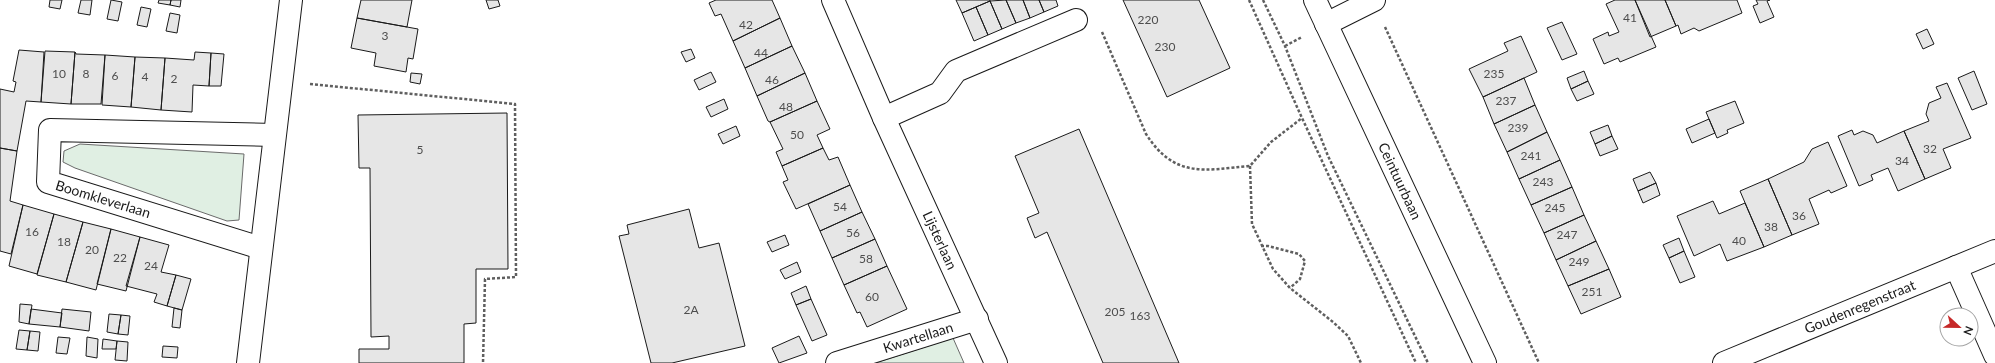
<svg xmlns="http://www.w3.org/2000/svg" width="1995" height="363" font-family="Lato,sans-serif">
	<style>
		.green { fill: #e0efe3; stroke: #6a6a6a }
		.building { fill: #e6e6e6; stroke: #1a1a1a }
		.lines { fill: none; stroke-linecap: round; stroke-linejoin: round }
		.minor-casing { stroke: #1a1a1a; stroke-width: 24 }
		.major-casing { stroke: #1a1a1a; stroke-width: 24 }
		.path { stroke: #5f5f5f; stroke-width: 2.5; stroke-dasharray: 3 2; stroke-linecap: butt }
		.minor { stroke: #fff; stroke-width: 22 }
		.major { stroke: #fff; stroke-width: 22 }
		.labels { text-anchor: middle; stroke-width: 3; stroke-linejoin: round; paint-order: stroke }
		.number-label { font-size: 12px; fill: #4d4d4d }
		.street-label { font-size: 14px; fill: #1a1a1a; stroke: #fff }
	</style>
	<rect width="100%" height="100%" fill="#fff"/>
	<path class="green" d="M80,144l164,10 -5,66 -12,1 -152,-53 -12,-6 1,-11z
		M953,338l11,25h-89z"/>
	<path class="building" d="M50,0h12l-2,9 -11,-2z
		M81,0h11l-2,15 -12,-2z
		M111,0l11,2 -4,19 -11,-2z
		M159,0h12l-1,5 -12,-2z
		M171,0h10l-1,7 -10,-2z
		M361,0h51l-5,27 -50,-9z
		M486,0h12l2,6 -11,3z
		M716,0h56l8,18 -47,23 -12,-27 -6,2 -6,-13z
		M956,0h34v1l-28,12z
		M1006,0h17l7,18 -14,5z
		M1006,0l10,23 -14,6 -12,-28z
		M1023,0h16l5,12 -14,6z
		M1039,0h17l2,6 -14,6z
		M1123,0h76l31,68 -63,29z
		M1615,0h20l21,47 -36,15 -2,-4 -14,6 -11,-25 15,-7 1,4 10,-4 -13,-28z
		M1635,0h30l11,26 -26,11z
		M1665,0h72l5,13 -43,18 -5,-3 -13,6 -3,-9 -2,1z
		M1756,0h14l-3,1 7,16 -14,6 -7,-17 5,-2z
		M990,1l12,28 -14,6 -12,-28z
		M141,7l10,2 -4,18 -10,-2z
		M976,7l12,28 -14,6 -12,-28z
		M170,13l10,2 -3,18 -11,-2z
		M357,18l61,11 -5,30 -5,-1 -2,14 -32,-6 2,-13 -25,-5z
		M780,18l12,28 -47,22 -12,-27z
		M1562,22l15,32 -15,6 -15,-32z
		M1927,29l7,15 -11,5 -7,-15z
		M1521,36l16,36 -54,25 -14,-28 39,-18 -4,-8z
		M792,46l13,27 -48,23 -12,-28z
		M691,49l4,9 -9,4 -5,-10z
		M19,50l25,2 -3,50 -15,-1 -9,50 -17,-3v-59l14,3 2,-10 -3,-1z
		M45,51l30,1 -4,52 -30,-2z
		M75,52l1,2 29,1 -4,49h-30z
		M195,52l16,1 -2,33 -16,-1 -1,27 -31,-2 4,-52 29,2z
		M211,53l13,1 -3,32h-12z
		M105,55l30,2 -4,50 -29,-2z
		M135,57l30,1 -4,52 -30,-3z
		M1584,71l4,10 -17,8 -4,-11z
		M1974,71l13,33 -15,6 -14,-32z
		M711,72l5,10 -17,8 -5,-10z
		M411,73l11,1 -2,10 -10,-2z
		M805,73l12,28 -47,21 -2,-1 -11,-25z
		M1524,78l11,27 -41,19 -11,-27z
		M1588,81l6,13 -17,7 -6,-12z
		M1947,83l24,55 -28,11 8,19 -26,11 -21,-48 25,-10 -3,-7 3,-11 12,-5 -5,-11z
		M724,99l4,10 -17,8 -5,-10z
		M817,101l13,28 -13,6 6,13 -41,18 -6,-14 7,-3 -13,-27z
		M1735,101l9,22 -17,7 1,3 -11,5 -11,-26z
		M1535,105l12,27 -40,20 -13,-28z
		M507,113l1,156h-32v54l-12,1v39h-105v-14h30v-13l-18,1 -1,-169h-11l-1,-53z
		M1709,119l6,14 -23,10 -6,-14z
		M1608,125l4,11 -17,8 -5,-12z
		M736,126l4,10 -17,8 -5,-10z
		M1079,129l100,234h-76l-56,-131 -12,6 -8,-20 12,-5 -24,-57z
		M1852,130l2,5 9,-4 10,4 4,8 27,-12 21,48 -27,12 -10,-23 -17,7 2,5 -14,6 -21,-50z
		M1547,132l13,28 -41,19 -12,-27z
		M1612,136l6,13 -18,7 -5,-12z
		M1828,142l19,44 -16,7 -2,-3 -20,9 10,25 -27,11 -24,-56 36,-17 8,-13z
		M0,148l17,3 -7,50 13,4 -12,49 -11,-3z
		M823,148l6,12 9,-3 12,28 -54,24 -13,-27 5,-2 -6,-14z
		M1560,160l12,27 -41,18 -12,-26z
		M1650,172l6,11 -18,8 -5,-12z
		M1768,179l24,56 -28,12 -24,-56z
		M1656,183l4,12 -17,8 -5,-12z
		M850,185l12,27 -42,19 -12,-27z
		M1572,187l12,28 -40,18 -13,-28z
		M1713,201l6,13 26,-11 19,44 -37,14 -7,-17 -26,12 -17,-40z
		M23,205l31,9 -17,60 -28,-8z
		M689,209l10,39 20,-5 26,103 -73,17h-21l-32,-127 10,-2 -2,-9z
		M862,212l13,27 -43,19 -12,-27z
		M54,214l29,8 -17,60 -29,-7z
		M1584,215l12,26 -40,19 -12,-27z
		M83,222l28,7 -15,61 -30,-8z
		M111,229l29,8 -14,54 -29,-7z
		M785,235l4,10 -17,7 -5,-10z
		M140,237l29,8 -8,27 15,3 -9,31 -13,-4 3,-8 -31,-8z
		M1679,238l5,13 -15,7 -6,-13z
		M875,239l12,27 -43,19 -12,-27z
		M1596,241l13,28 -41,17 -12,-26z
		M1684,251l11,26 -15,6 -11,-25z
		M797,262l4,10 -16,7 -5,-9z
		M887,266l20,43 -40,18 -7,-15 -3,1 -13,-28z
		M1609,269l12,28 -40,17 -13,-28z
		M176,275l15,4 -9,31 -15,-4z
		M806,286l5,13 -15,6 -5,-12z
		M811,299l16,36 -15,6 -16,-36z
		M20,304l12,1 -3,19 -10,-2z
		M174,308l8,2 -2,18 -8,-1z
		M31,309l31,4 -2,14 -31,-3z
		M62,309l29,3 -2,19 -29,-4z
		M109,314l12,1 -3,19 -11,-2z
		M121,315l9,1 -2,19 -10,-1z
		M19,330l11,1 -3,19 -11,-1z
		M30,331l10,1 -2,19 -11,-1z
		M799,336l8,17 -28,10 -7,-15z
		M58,337l12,1 -3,16 -11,-1z
		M87,337l11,2 -1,19 -11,-2z
		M103,339l14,2 -1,8h-14z
		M117,341l11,1 -1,19 -12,-1z
		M163,346l15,1 -1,11 -15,-1z"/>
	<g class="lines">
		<g class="minor-casing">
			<g id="minor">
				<path id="s1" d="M833,0l51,118 112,245"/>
				<path d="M1326,24l48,-24"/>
				<path d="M884,118l56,-25 16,-22 120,-51"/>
				<path d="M261,248l-213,-66 2,-52 224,5"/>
				<path d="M1956,267l39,88"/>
				<path d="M248,363l43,-363"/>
				<path id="s2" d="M837,363l140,-44"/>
				<path id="s3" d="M1724,363l271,-112"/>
			</g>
		</g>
		<g class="major-casing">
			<g id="major">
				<path id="s4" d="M1315,0l170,363"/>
			</g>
		</g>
		<path class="path" d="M1249,0l53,118 114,245
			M1263,0l22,46 43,110 100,207
			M1385,27l154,336
			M1102,32l44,102c29,45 58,36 104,32l21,-24 31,-24
			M1285,46l17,-9
			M310,84l205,20 1,173 -31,2 -2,84
			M1250,166l2,58 21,45 17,19 43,34 15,14 13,27
			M1261,246h7l31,8 6,7 -5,18 -10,9"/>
		<use href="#minor" class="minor"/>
		<use href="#major" class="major"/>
	</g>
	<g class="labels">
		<g class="number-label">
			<text x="1630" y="22">41</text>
			<text x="1148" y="24">220</text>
			<text x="746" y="29">42</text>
			<text x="385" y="40">3</text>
			<text x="1165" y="51">230</text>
			<text x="761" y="57">44</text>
			<text x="59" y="78">10</text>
			<text x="86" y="78">8</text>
			<text x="1494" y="78">235</text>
			<text x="115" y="80">6</text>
			<text x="145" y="81">4</text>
			<text x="174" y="83">2</text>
			<text x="772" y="84">46</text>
			<text x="1506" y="105">237</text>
			<text x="786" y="111">48</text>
			<text x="1518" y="132">239</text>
			<text x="797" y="139">50</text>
			<text x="1930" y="153">32</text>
			<text x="420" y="154">5</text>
			<text x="1531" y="160">241</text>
			<text x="1902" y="165">34</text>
			<text x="1543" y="186">243</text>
			<text x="840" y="211">54</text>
			<text x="1555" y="212">245</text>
			<text x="1799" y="220">36</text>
			<text x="1771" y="231">38</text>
			<text x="32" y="236">16</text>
			<text x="853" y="237">56</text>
			<text x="1567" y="239">247</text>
			<text x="1739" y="245">40</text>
			<text x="64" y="246">18</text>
			<text x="92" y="254">20</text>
			<text x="120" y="262">22</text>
			<text x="866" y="263">58</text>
			<text x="1579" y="266">249</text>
			<text x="151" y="270">24</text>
			<text x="1592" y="296">251</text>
			<text x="872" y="301">60</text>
			<text x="691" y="314">2A</text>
			<text x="1115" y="316">205</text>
			<text x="1140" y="320">163</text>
		</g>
		<g class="street-label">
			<text dy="5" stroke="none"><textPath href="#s4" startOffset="200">Ceintuurbaan</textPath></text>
			<text transform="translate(103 199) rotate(17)" y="5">Boomkleverlaan</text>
			<text dy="5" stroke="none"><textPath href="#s1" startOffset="263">Lijsterlaan</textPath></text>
			<text dy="5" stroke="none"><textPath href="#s3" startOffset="147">Goudenregenstraat</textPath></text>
			<text dy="5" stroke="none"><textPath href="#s2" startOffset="85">Kwartellaan</textPath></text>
		</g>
	</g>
	<g transform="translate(1959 327) rotate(112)"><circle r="19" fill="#ffffff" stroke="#a3a3a3"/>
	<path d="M0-3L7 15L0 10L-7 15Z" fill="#c62828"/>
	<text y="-6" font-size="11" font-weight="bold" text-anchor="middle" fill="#1a1a1a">N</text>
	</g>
</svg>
